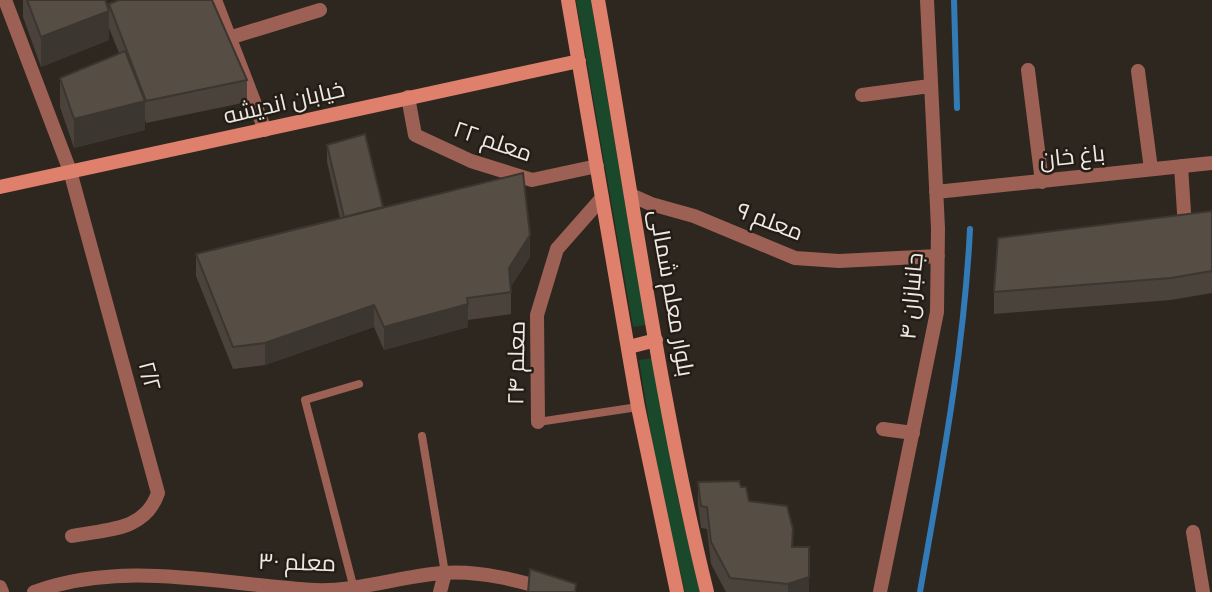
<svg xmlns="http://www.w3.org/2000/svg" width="1212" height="592" font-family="'Archivo Narrow',Cairo,sans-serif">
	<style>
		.green { fill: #19482a }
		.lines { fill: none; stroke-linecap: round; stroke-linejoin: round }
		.stream { stroke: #327bb7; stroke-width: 6 }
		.lane { stroke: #9c6154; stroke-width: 8 }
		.street { stroke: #9c6154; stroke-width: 14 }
		.secondary { stroke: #de806c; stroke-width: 14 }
		.wall { fill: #4a423b }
		.shaded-wall { fill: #3c3630 }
		.building { fill: #564d45; stroke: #3c3630; stroke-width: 2 }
		.labels { text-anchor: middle; stroke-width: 5; stroke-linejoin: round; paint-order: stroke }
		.street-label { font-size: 23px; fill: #ede9e4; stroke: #241d16 }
	</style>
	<rect width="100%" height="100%" fill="#2e271f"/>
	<path class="green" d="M576,0h15l55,325 -13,2z
		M653,358l25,141 22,93h-15l-28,-121 -18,-111z"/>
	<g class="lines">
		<path class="stream" d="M954,0l3,108
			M920,592c21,-121 44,-241 50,-363"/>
		<path class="lane" d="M538,422l100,-15
			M422,436l23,137
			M353,585l-48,-185 54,-16"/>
		<path class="street" d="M5,0l65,171 88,322c-13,38 -50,36 -86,43
			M215,0l50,130
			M229,38l91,-28
			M1028,70l14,112
			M1138,71l13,98
			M862,95l68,-9
			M408,97l7,38 56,26 61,19 65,-14
			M1181,166l4,62
			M936,192l276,-29
			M633,196l18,8 43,12 101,42 44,3 99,-5
			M538,422l-1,-107 20,-66 45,-51
			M883,429l30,4
			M1193,532l10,60
			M0,587l2,5
			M34,592c91,-33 188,-7 281,-2 40,2 86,-14 127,-17 38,-3 79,8 115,19
			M440,592l5,-19
			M880,592l57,-280 1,-84 -11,-228"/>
		<path class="secondary" d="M568,0l70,407 39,185
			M598,0c35,197 61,398 109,592
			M0,187l579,-126
			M629,347l27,-7"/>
	</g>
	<path class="wall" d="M23,0h82l4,9v-5l138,76v22l-101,21 -1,-4v11l-71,18 -14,-41v-29l59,-25 -10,-25v12l-68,27 -18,-50z
		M327,145l56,62 147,50 -19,29v28l-43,6v7l-84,23 -10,-23 -109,38 -32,4 -37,-93v-22l144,-36 -13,-56z
		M1212,211v82l-41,7 -177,14v-22z
		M698,482l43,5 8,14 44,46h16v45h-83l-15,-28 -4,-35 -6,-1 -3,-24z"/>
	<path class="shaded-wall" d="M109,11v29l-68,27v-30z
		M145,101v29l-71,18v-29z
		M530,235v22l-21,33v-22z
		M468,304v23l-84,23v-23z
		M374,305v22l-109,38v-22z
		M809,577v15h-21v-8z"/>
	<path class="building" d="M27,0h78l4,11 -68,26z
		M119,0h93l35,80 -101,21 -37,-97z
		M125,51l20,50 -71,18 -14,-41z
		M365,134l18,73 -39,10 -17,-72z
		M523,173l7,62 -21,33 2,24 -44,6 1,6 -84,23 -10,-22 -109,38 -32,4 -37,-93z
		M1212,211v60l-41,7 -177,14 4,-54z
		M739,481l2,6h5l3,14 38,5 6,23 -1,18h17v30l-21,7 -58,-6 -19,-36 -4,-35 -6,-1 -3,-24z
		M530,569l46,15 -1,8h-47z"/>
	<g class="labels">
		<g class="street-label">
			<text transform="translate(284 102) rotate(-13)" y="8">خیابان اندیشه</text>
			<text transform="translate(493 141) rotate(19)" y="8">معلم ۲۲</text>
			<text transform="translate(1072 156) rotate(-6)" y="8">باغ خان</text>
			<text transform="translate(770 221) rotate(21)" y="8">معلم ۹</text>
			<text transform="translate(672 293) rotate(80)" y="8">بلوار معلم شمالی</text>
			<text transform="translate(911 296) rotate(-85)" y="8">جانبازان ۴</text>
			<text transform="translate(516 363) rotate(-89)" y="8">معلم ۲۴</text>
			<text transform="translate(150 376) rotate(75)" y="8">۲/۲</text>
			<text transform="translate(297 562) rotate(2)" y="8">معلم ۳۰</text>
		</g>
	</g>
</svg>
